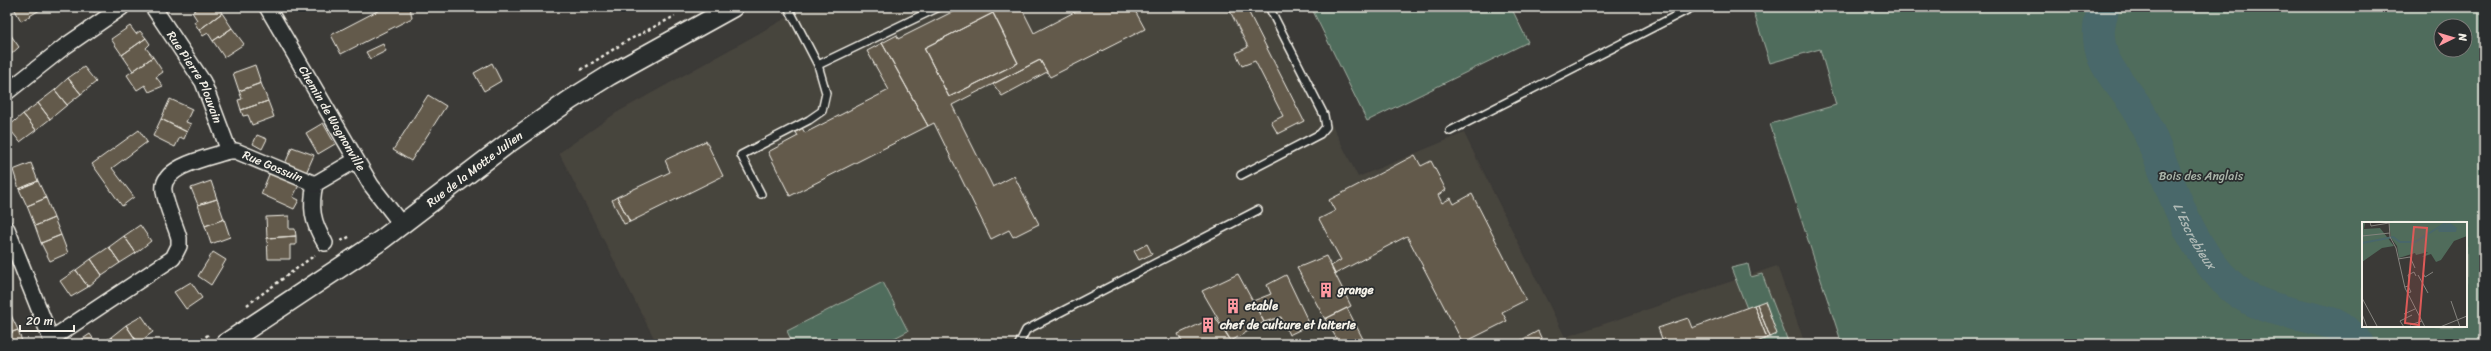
<svg xmlns="http://www.w3.org/2000/svg" width="2491" height="351" font-family="Sriracha,sans-serif">
	<style>
		.built { fill: #47443d }
		.green { fill: #506c5b; stroke: #a2aea2; fill-rule: evenodd }
		.lines { fill: none; stroke-linecap: round; stroke-linejoin: round }
		.river { stroke: #49676a; stroke-width: 32 }
		.building { fill: #635a4b; stroke: #f4f1e8; fill-rule: evenodd }
		.service-casing { stroke: #f4f1e8; stroke-width: 10 }
		.minor-casing { stroke: #f4f1e8; stroke-width: 18 }
		.tertiary-casing { stroke: #f4f1e8; stroke-width: 22 }
		.path { stroke: #f4f1e8; stroke-width: 2.5; stroke-dasharray: 3 3; stroke-linecap: butt }
		.service { stroke: #2a2d2e; stroke-width: 7 }
		.minor { stroke: #2a2d2e; stroke-width: 15 }
		.tertiary { stroke: #2a2d2e; stroke-width: 19 }
		.labels { text-anchor: middle; stroke-width: 3.5; stroke-linejoin: round; paint-order: stroke }
		.street-label { font-size: 12px; fill: #f4f1e8; stroke: #2a2d2e }
		.park-label { font-size: 12px; fill: #aab5a9; stroke: #2a2d2e }
		.poi-label { font-size: 12px; font-weight: bold; fill: #f4f1e8; stroke: #2a2d2e; text-anchor: start }
		.water-label { font-size: 13px; font-style: italic; fill: #b0bab6; stroke: #2a2d2e }
		.inset-river { fill: none; stroke: #49676a; stroke-width: 2 }
		.inset-road { fill: none; stroke: #85837e; stroke-width: 1 }
		.view { fill: #de5a58; fill-opacity: 0.15; stroke: #de5a58; stroke-width: 2 }
		.inset-edge { fill: none; stroke: #f4f1e8; stroke-width: 2 }
	</style>
	<rect width="100%" height="100%" fill="#3b3a37"/>
	<filter id="ink" filterUnits="userSpaceOnUse"><feTurbulence type="fractalNoise" baseFrequency=".025" numOctaves="2"/><feDisplacementMap in="SourceGraphic" scale="8" xChannelSelector="R" yChannelSelector="G"/><feConvolveMatrix kernelMatrix="1 2 1 2 8 2 1 2 1" color-interpolation-filters="sRGB"/></filter>
	<g filter="url(#ink)">
		<path class="built" d="M806,7h467l85,170 106,-44 101,204 212,-71 28,78h-1148l-98,-191 57,-40z"/>
		<path class="green" d="M1311,7h200l17,35 -161,79z
			M1752,7h732v337h-642l-72,-220 66,-19 -16,-56 -50,14zM2441,26h24v24h-24zM2363,223h103v103h-103z
			M1748,264l3,13 11,-3 27,70h-28l-30,-76z
			M883,282l25,49 -25,13h-90l-6,-13z"/>
		<g class="lines">
			<path class="river" id="s1" d="M2104,7c-6,17 -7,29 -2,47 8,23 29,40 39,61 28,57 42,129 92,173 27,23 68,25 101,36l11,6 14,14"/>
		</g>
		<path class="building" d="M16,7h29l-24,14 -7,-13z
			M90,7h11l-7,5z
			M199,7h19l4,6 -23,17 -5,-8 3,-2 -5,-8z
			M385,7h25l2,11 -71,36 -10,-19z
			M962,7h59l13,26 50,-26h49l12,22 -95,48 -10,-17 -88,45 41,82 21,-11 25,48 -26,13 -4,-7 -18,9 -57,-116 -6,3 -46,-83 15,-8 1,4zM993,13l25,50 -69,34 -25,-49z
			M1228,7h18l58,114 -26,13 -7,-12 12,-6 -28,-55 -13,5 -6,-13 12,-6z
			M222,13l10,15 -19,13 -5,-8 -5,3 -4,-6z
			M993,13l25,50 -69,34 -25,-49z
			M130,26l6,8 4,-3 6,7 -24,17 -11,-16z
			M232,28l12,16 -20,13 -11,-16z
			M8,31l11,16 -12,11v-26z
			M146,38l4,6 -4,4 7,9 -20,14 -11,-16z
			M882,43l46,83 -138,70 -22,-44 30,-16 -2,-4 6,-4 3,5 84,-43 -22,-39z
			M383,44l3,7 -16,8 -4,-7z
			M153,57l10,15 -7,5 7,9 -14,6 -4,-7 -8,5 -10,-15z
			M1040,60l7,12 -45,24 -9,-12z
			M492,63l9,18 -17,10 -10,-18z
			M255,65l6,18 -22,8 -6,-18z
			M84,67l12,15 -15,12 -13,-16z
			M68,78l13,16 -14,11 -12,-15z
			M261,83l7,18 -27,9 -3,-10 4,-1 -3,-8z
			M55,90l12,15 -17,14 -12,-16z
			M428,95l18,11 -35,55 -18,-11z
			M170,99l22,10 -6,13 5,2 -4,8 -26,-13z
			M268,101l6,16 -22,8 -4,-10 -5,1 -2,-6z
			M38,103l12,16 -14,11 -13,-16z
			M23,114l13,16 -16,12 -12,-15z
			M161,119l26,13 -3,7 -4,-2 -5,10 -22,-11z
			M323,123l12,21 -17,10 -12,-21z
			M139,130l8,12 -35,26 22,29 -12,9 -30,-42z
			M257,135l10,4 -5,10 -9,-5z
			M706,141l17,35 -93,46 -13,-25 53,-25 -5,-12z
			M292,147l22,8 -8,18 -21,-9z
			M1415,155l6,11 10,-5 15,29 -8,5 4,8 9,-5 3,6 18,-10 54,106 -24,12 5,9 -44,22 -56,-107 -72,38 -4,-8 10,-6 -22,-41 16,-8 -6,-11z
			M31,163l7,18 -19,8 -6,-19z
			M270,172l29,13 -6,12 6,3 -5,9 -33,-15z
			M38,181l8,17 -19,8 -8,-17z
			M211,181l6,18 -19,6 -7,-17z
			M617,197l13,25 -6,2 -12,-24z
			M46,198l8,20 -19,8 -8,-20z
			M217,199l7,20 -19,7 -7,-21z
			M289,216v13h6l1,7 -29,2 -1,-21z
			M54,218l7,17 -20,8 -6,-17z
			M224,219l6,18 -19,7 -6,-18z
			M140,225l11,16 -15,12 -12,-17z
			M61,235l7,18 -18,8 -9,-18z
			M124,236l12,17 -16,10 -11,-16z
			M296,236v9h-6v14h-22l-1,-21z
			M1147,244l5,10 -13,6 -5,-9z
			M109,247l11,16 -18,12 -11,-16z
			M213,252l13,8 -15,25 -13,-9z
			M1326,256l25,50 -26,13 -28,-51z
			M91,259l11,16 -14,12 -12,-17z
			M76,270l12,17 -17,10 -11,-16z
			M1238,274l26,48 -33,19 -29,-50z
			M1286,275l24,50 -21,10 -8,-18 -17,5 -11,-21 18,-7 -4,-9z
			M191,282l11,16 -16,11 -12,-17z
			M1765,301l12,33 -7,3 -13,-33z
			M1757,304l13,33 -3,1 -13,-33z
			M1754,305l13,33 -15,6h-88l-6,-16 30,-10 4,10z
			M1347,308l16,31 -11,5h-12l-15,-25z
			M10,313l8,17 -11,4v-19z
			M142,316l11,16 -15,11 -12,-18z
			M1215,317l16,24 -5,3h-43l-5,-10z
			M126,325l12,18 -23,1 -4,-7z
			M18,330l5,14h-16v-10z
			M1538,331l6,13h-30z
			M90,334l7,10h-22z
			M111,337l4,7h-14z
			M1363,339l3,5h-14z"/>
		<g class="lines">
			<g class="service-casing">
				<path id="service" d="M788,7l30,58 121,-58
					M1450,131l243,-124
					M1241,175l79,-41 6,-7 -2,-12 -55,-108
					M761,194l-20,-39 68,-35 13,-9 4,-18 -8,-28
					M1019,344l7,-14 232,-120"/>
			</g>
			<g class="minor-casing">
				<g id="minor">
					<path id="s2" d="M153,7l50,75 26,69"/>
					<path id="s3" d="M267,7l104,178 31,40"/>
					<path d="M7,92l57,-45 58,-40"/>
					<path d="M7,229l46,115"/>
					<path d="M325,243c-13,-21 -15,-36 -10,-59l41,-24"/>
					<path id="s4" d="M51,339l122,-81 6,-12v-8c-4,-15 -13,-31 -15,-47 -4,-25 47,-34 65,-40h7l79,33"/>
				</g>
			</g>
			<g class="tertiary-casing">
				<g id="tertiary">
					<path id="s5" d="M225,344l155,-103 127,-97 63,-44 40,-25 123,-68"/>
				</g>
			</g>
			<path class="path" d="M581,70l44,-28 50,-26
				M341,241l10,-5
				M247,305l68,-50
				M196,344l12,-9"/>
			<use href="#service" class="service"/>
			<use href="#minor" class="minor"/>
			<use href="#tertiary" class="tertiary"/>
		</g>
	</g>
	<defs>
		<g id="building-bare" transform="scale(1.2)"><path d="M-4-6H4V6H1V3H-1V6H-4ZM-2.5-4.3h1.7v1.8h-1.7ZM.8-4.3h1.7v1.8H.8ZM-2.5-1h1.7V.8h-1.7ZM.8-1h1.7V.8H.8Z" fill="#ff9aa2" stroke="#2a2d2e" stroke-width="2.5" paint-order="stroke"/></g>
	</defs>
	<g fill-rule="evenodd">
		<use href="#building-bare" x="1326" y="290"/>
		<use href="#building-bare" x="1233" y="306"/>
		<use href="#building-bare" x="1208" y="325"/>
	</g>
	<g class="labels">
		<g class="street-label">
			<text dy="4" stroke="none"><textPath href="#s2" startOffset="82">Rue Pierre Plouvain</textPath></text>
			<text dy="4" stroke="none"><textPath href="#s3" startOffset="129">Chemin de Wagnonville</textPath></text>
			<text dy="4" stroke="none"><textPath href="#s4" startOffset="346">Rue Gossuin</textPath></text>
			<text dy="4" stroke="none"><textPath href="#s5" startOffset="305">Rue de la Motte Julien</textPath></text>
		</g>
		<g class="park-label">
			<text x="2201" y="180">Bois des Anglais</text>
		</g>
		<g class="poi-label">
			<text x="1338" y="294">grange</text>
			<text x="1245" y="310">etable</text>
			<text x="1220" y="329">chef de culture et laiterie</text>
		</g>
		<g class="water-label">
			<text dy="5" stroke="none"><textPath href="#s1" startOffset="253">L'Escrebieux</textPath></text>
		</g>
	</g>
	<g transform="translate(2362 222)">
		<rect width="105" height="105" fill="#3b3a37"/>
		<path d="M0,0h3l-1,7 16,-1 14,18 -12,2 -20,14zM27,0h78v14l-13,5 -13,19 -5,2 -5,-8 -9,3 6,-5 -12,3 -1,-2 -16,5 -2,-12 -6,-8z" fill="#506c5b"/>
		<path d="M88,1l7,5 -1,4h-17l-1,-2 3,-4z" fill="#49676a"/>
		<path class="inset-river" d="M0,21l31,-6 7,5h15l32,-20"/>
		<path class="inset-road" d="M8,0l1,4 18,-3M27,0l1,15 6,11 9,40 20,39M0,14l28,-3M36,37l12,-2 5,11M61,51l2,4 8,-5M56,53l10,18M47,57l-1,-4 6,-3 2,4M43,65l3,-1 3,6 -4,1M0,76l15,28M89,79l9,26M0,92l5,13M42,92l11,-5M48,103l12,-4M42,105l-4,-6 12,-6M78,105l27,-11"/>
		<path class="view" d="M52,5l13,1 -8,97 -14,-2z"/>
		<rect width="105" height="105" class="inset-edge"/>
	</g>
	<rect width="2491" height="351" fill="none" stroke="#2a2d2e" stroke-width="24"/>
	<rect x="12" y="12" width="2467" height="327" fill="none" stroke="#f4f1e8" stroke-width="1.5" filter="url(#ink)"/>
	<g transform="translate(2453 38) rotate(85)"><circle r="19" fill="#2a2d2e" stroke="#7b7b78"/>
	<path d="M0-3L7 15L0 10L-7 15Z" fill="#ff9aa2"/>
	<text y="-6" font-size="11" font-weight="bold" text-anchor="middle" fill="#f4f1e8">N</text>
	</g>
	<path d="M20 325v6h54v-6" fill="none" stroke="#f4f1e8" stroke-width="2"/>
	<text x="26" y="325" font-size="12" fill="#f4f1e8" stroke="#2a2d2e" stroke-width="3" paint-order="stroke">20 m</text>
</svg>
